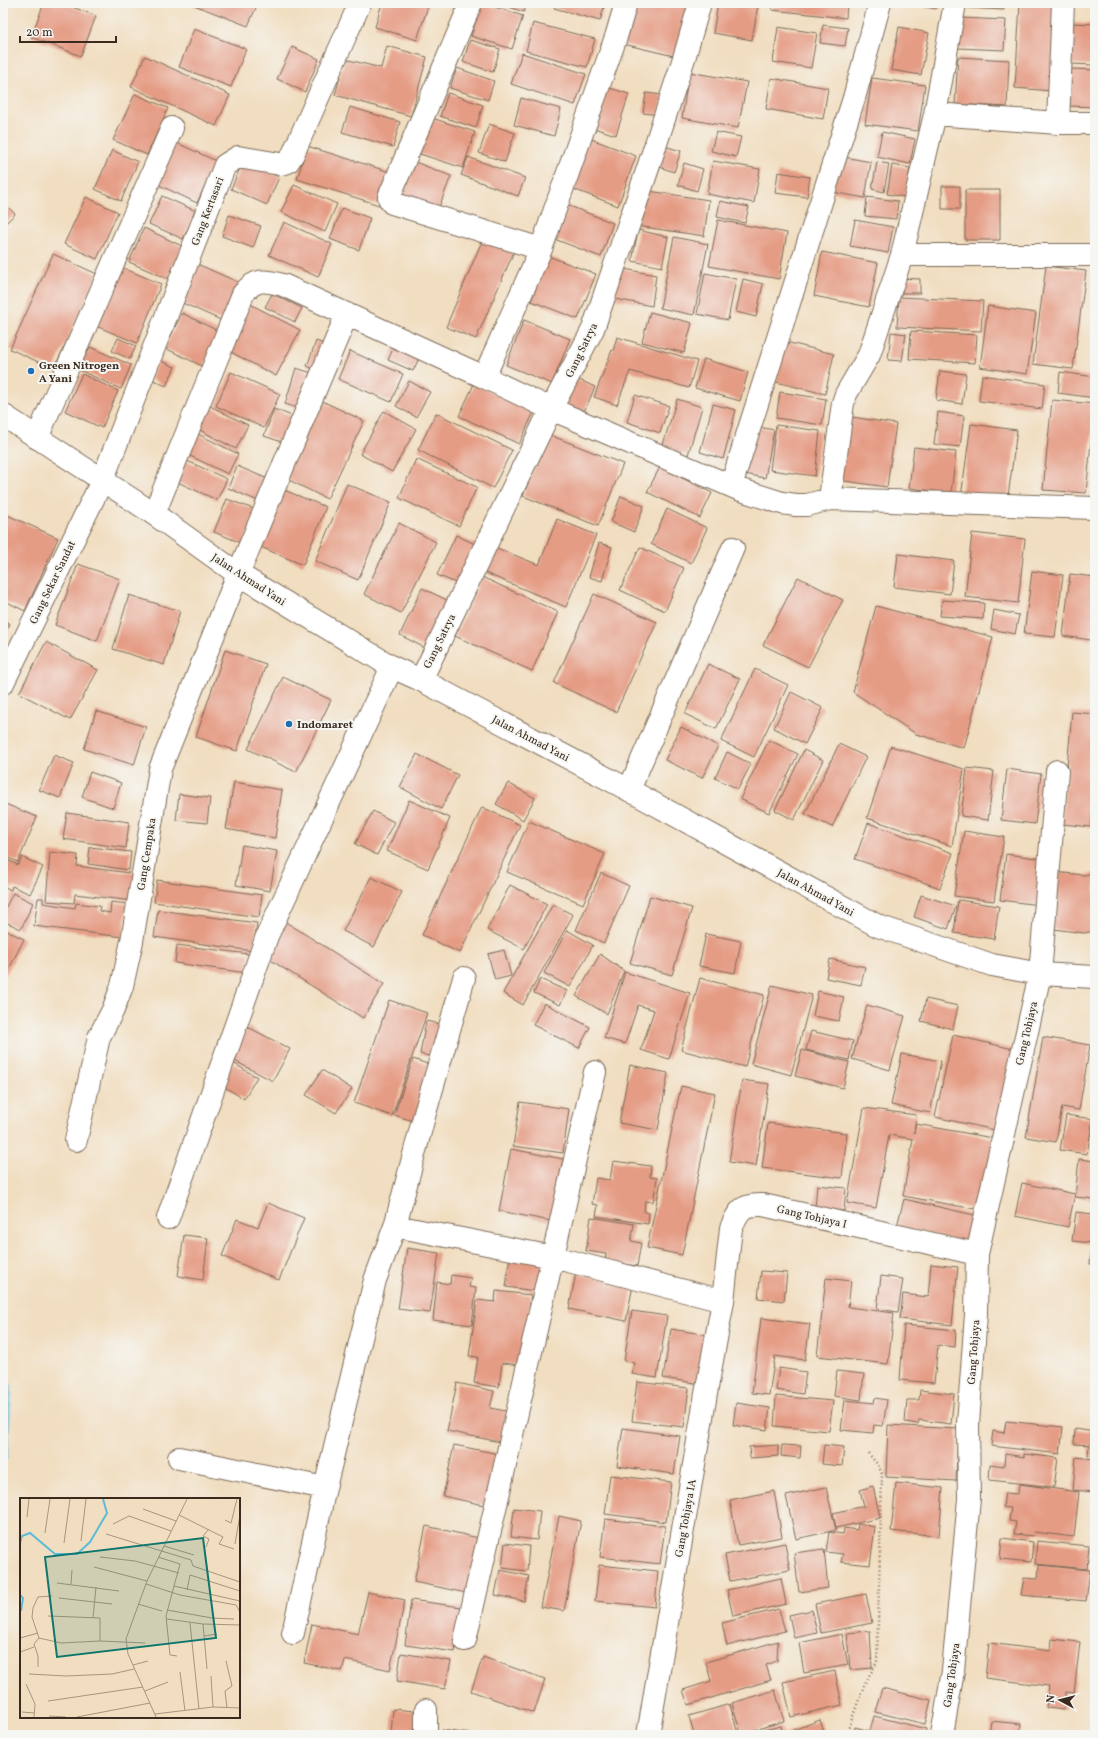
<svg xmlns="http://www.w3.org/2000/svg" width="1098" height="1738" font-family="Vollkorn,serif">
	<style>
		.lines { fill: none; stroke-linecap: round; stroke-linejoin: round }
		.stream { stroke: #5cbbda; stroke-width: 10 }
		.building { fill: #e59c85 }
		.street-casing { stroke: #7b6956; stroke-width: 24 }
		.secondary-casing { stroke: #7b6956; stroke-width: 24 }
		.path { stroke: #7b6956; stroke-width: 2.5; stroke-dasharray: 1 3; stroke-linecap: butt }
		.street { stroke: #fff; stroke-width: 22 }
		.secondary { stroke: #fff; stroke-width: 22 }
		.poi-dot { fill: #1f6fb2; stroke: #f6f6f2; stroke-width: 1.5 }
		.labels { text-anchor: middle; stroke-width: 4; stroke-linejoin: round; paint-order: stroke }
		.street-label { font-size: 11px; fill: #3b2a1e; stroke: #f6f6f2 }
		.poi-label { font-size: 11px; font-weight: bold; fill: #3b2a1e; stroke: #f6f6f2; text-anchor: start }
		.inset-river { fill: none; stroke: #5cbbda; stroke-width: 2 }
		.inset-road { fill: none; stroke: #a8957f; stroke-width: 1 }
		.view { fill: #0f766e; fill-opacity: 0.15; stroke: #0f766e; stroke-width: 2 }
		.inset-edge { fill: none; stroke: #3b2a1e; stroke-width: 2 }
	</style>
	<rect width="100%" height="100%" fill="#f6f6f2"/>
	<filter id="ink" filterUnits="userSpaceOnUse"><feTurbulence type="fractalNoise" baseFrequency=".025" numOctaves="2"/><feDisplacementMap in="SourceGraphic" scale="8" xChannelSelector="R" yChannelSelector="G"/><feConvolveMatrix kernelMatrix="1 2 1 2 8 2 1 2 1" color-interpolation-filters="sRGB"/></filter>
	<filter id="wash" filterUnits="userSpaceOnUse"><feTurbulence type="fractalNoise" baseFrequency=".012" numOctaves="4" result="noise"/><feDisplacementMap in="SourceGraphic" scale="16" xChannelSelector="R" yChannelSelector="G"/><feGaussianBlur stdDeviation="0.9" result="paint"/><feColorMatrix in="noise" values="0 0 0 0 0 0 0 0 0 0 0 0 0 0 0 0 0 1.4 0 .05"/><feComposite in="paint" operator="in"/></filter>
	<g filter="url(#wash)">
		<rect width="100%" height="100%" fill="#f1ddbf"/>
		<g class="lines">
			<path class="stream" d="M3,1381l4,6 -4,69"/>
		</g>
		<g id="blocks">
			<path class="building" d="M44,3h18l34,13 -15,40 -50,-19z
				M189,3h69l-10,23z
				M382,3h47l-12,37 -42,-13z
				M482,3l41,13 -11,33 -41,-13z
				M497,3h30l-3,9z
				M556,3h49l-5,18 -46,-13z
				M633,3h59l-14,54 -55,-13z
				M718,3h30l10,2 -6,35 -39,-7z
				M773,3h74l-1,15 -74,-8z
				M906,3h31l-1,6z
				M969,3h35v7l-36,-2z
				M1020,3h37l-5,88 -37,-3z
				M960,18l46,2 -2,30 -46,-2z
				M533,23l62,16 -8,28 -61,-16z
				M1072,23l23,1v41l-25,-1z
				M823,25l25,3 -3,18 -25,-3z
				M778,27l39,6 -6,35 -38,-6z
				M899,27l30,6 -8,42 -30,-5z
				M194,29l52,20 -15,38 -52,-20z
				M470,40l30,9 -7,23 -30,-10z
				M387,46l40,11 -16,59 -76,-21 10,-36 36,9z
				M292,47l27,12 -14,33 -28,-13z
				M522,53l64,21 -11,31 -64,-21z
				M145,56l85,39 -14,31 -85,-39z
				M958,57l51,3 -2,47 -52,-3z
				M457,68l37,13 -6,19 -38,-12z
				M1071,69l24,1v37l-25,-1z
				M689,72l58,10 -9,46 -56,-10z
				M771,78l57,10 -5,31 -57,-10z
				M872,78l53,7 -7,46 -53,-7z
				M600,85l29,9 -13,41 -29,-9z
				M448,93l35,12 -7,23 -36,-12z
				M646,93l16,2 -3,20 -16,-2z
				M135,94l33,14 -21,47 -34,-15z
				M521,98l40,11 -7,27 -40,-11z
				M350,107l50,15 -7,25 -51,-15z
				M432,118l43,14 -12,36 -43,-14z
				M489,124l26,9 -10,29 -26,-9z
				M716,132l25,5 -5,20 -25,-6z
				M882,132l33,7 -5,25 -33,-7z
				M586,137l50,19 -18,50 -50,-19z
				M175,142l41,19 -19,42 -40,-19z
				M661,145l20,6 -7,21 -20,-7z
				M307,146l83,26 -11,33 -82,-26z
				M112,150l26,12 -17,39 -26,-12z
				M839,156l32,6 -6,36 -33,-6z
				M468,157l57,21 -7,18 -57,-21z
				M410,160l41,16 -13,34 -40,-16z
				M243,161l36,16 -12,28 -36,-16z
				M713,161l47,8 -6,34 -47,-9z
				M877,162l12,2 -5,28 -12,-3z
				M684,163l19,6 -6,22 -19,-6z
				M892,165l18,3 -5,29 -18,-3z
				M778,172l32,5 -3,20 -32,-4z
				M294,185l43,19 -12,28 -44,-20z
				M942,186h18v23h-18z
				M642,190l67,10 -5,36 -67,-10z
				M965,190h35v50h-35z
				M162,196l34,15 -13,28 -34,-15z
				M86,197l32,15 -21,47 -33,-15z
				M867,197l31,4 -2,18 -31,-3z
				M720,201l29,6 -4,16 -28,-6z
				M3,202l12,12 -12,12z
				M562,203l51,20 -12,34 -52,-20z
				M342,208l28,10 -11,32 -29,-11z
				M229,215l32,11 -8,22 -31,-12z
				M718,220l69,13 -8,46 -70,-13z
				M855,220l38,7 -5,26 -38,-7z
				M284,222l48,22 -14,33 -49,-22z
				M144,228l38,18 -14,33 -39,-17z
				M638,230l30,7 -6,30 -30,-6z
				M484,236l31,13 -39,90 -30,-12z
				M674,237l34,7 -14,71 -34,-7z
				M822,252l56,11 -9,44 -55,-11z
				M53,254l44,20 -43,95 -44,-20z
				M548,256l48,18 -18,45 -47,-18z
				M195,263l45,20 -17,38 -45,-20z
				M116,265l45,19 -24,59 -46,-19z
				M1046,266l40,5 -13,98 -40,-5z
				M619,268l37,7 -4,31 -37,-7z
				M705,273l31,6 -8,41 -31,-6z
				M899,278l21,1v14h-24z
				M743,279l20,5 -7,33 -20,-5z
				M272,294l30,14 -7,14 -30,-15z
				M899,297l84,4 -2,30 -84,-4z
				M250,304l50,26 -24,46 -49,-26z
				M988,306l48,7 -9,61 -47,-7z
				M650,312l42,11 -8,30 -42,-11z
				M182,313l38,19 -16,35 -39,-19z
				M524,320l46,19 -18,45 -46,-19z
				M911,331l66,4 -2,28 -66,-4z
				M891,332l15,2 -4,27 -14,-1z
				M617,337l80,24 -8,27 -59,-17 -13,34 -23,-8 18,-47 1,1z
				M118,338l18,8 -6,13 -18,-8z
				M316,341l14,5 -9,26 -14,-6z
				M396,342l25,12 -8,17 -25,-11z
				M786,342l48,12 -9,40 -49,-12z
				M90,347l41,18 -10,24 -42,-19z
				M350,351l53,23 -12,28 -53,-23z
				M704,359l44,13 -8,29 -45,-13z
				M158,360l17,7 -9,19 -15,-7z
				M296,368l19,6 -12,36 -18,-6z
				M940,371l26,3 -4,30 -26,-4z
				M231,372l49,22 -16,34 -48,-22z
				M1060,372l35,5v21l-37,-5z
				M82,374l36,17 -16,37 -37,-17z
				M982,375l63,9 -3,25 -63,-8z
				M571,376l24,11 -12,27 -23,-10z
				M409,381l21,11 -14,25 -20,-11z
				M474,384l60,28 -15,32 -60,-28z
				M780,392l46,7 -4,26 -46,-7z
				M635,395l34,11 -9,27 -33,-11z
				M677,399l25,8 -14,48 -26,-7z
				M320,400l44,21 -37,78 -44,-22z
				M1052,400l43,4 -9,89 -43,-3z
				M713,404l23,6 -13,49 -23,-7z
				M208,405l40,20 -12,24 -40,-21z
				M274,409l23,9 -9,26 -24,-8z
				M384,411l32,18 -24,43 -32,-18z
				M938,412l26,4 -4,31 -26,-3z
				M436,413l76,37 -19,38 -75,-38z
				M846,416l50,8 -9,63 -50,-7z
				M971,424l46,6 -10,74 -46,-7z
				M776,425l44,6 -5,45 -45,-6z
				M754,426l20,4 -9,48 -20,-4z
				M194,432l44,22 -10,20 -44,-21z
				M547,434l76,30 -25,62 -75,-30z
				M914,447l42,5 -5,41 -42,-5z
				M183,459l44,20 -10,21 -44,-20z
				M416,459l61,28 -18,39 -60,-28z
				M237,466l31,13 -10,22 -30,-13z
				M660,467l52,26 -12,25 -53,-26z
				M347,484l44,18 -33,78 -43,-19z
				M279,488l47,19 -23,58 -47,-20z
				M621,496l23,10 -10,26 -23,-10z
				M227,499l29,11 -12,34 -30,-12z
				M667,509l40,19 -16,35 -40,-19z
				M3,513l55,25 -33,73 -22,-11z
				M557,519l39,16 -30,72 -83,-35 11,-25 45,18z
				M399,523l37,19 -35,71 -37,-19z
				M972,533l53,6 -7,64 -53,-6z
				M456,535l21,10 -19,39 -21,-9z
				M599,543l13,4 -10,34 -13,-4z
				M640,547l44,21 -19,43 -45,-21z
				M898,554l56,7 -4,33 -56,-7z
				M78,564l42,15 -23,62 -42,-16z
				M1032,571l31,4 -8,62 -31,-3z
				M1070,574l25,3v26l-4,37 -28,-4z
				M482,577l76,35 -26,59 -77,-35z
				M798,577l45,23 -35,67 -45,-22z
				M422,588l29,14 -22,48 -29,-15z
				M594,594l63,28 -41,90 -62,-29z
				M129,595l51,16 -16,54 -51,-16z
				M942,600l42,3 -1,16 -43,-3z
				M876,606l117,31 -29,111 -48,-14 -63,-42z
				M994,610l25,5 -4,19 -24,-5z
				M3,620l7,4 -7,13z
				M46,642l52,28 -28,50 -51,-27z
				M225,650l41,14 -29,87 -41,-14z
				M708,664l32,15 -24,50 -31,-15z
				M755,669l33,16 -34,72 -33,-16z
				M283,677l48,23 -35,72 -48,-23z
				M791,692l32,16 -18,36 -31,-16z
				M96,711l50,16 -12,38 -50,-16z
				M1072,712l23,2v73l-4,40 -29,-3z
				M681,727l37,19 -16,32 -37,-18z
				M769,740l29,14 -29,59 -29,-14z
				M839,744l27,13 -34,70 -27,-13z
				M891,746l73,23 -12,77 -85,-28z
				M804,750l19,10 -29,60 -19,-10z
				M727,752l24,12 -13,25 -23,-11z
				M417,754l41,21 -17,34 -41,-22z
				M54,755l20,8 -14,35 -21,-8z
				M967,768l27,3 -6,49 -27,-4z
				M1007,769l34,5 -6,50 -34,-4z
				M90,772l31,11 -8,25 -31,-11z
				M234,782l48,8 -7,48 -49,-9z
				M508,783l27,15 -12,22 -27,-16z
				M179,794l31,4 -3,25 -31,-3z
				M409,800l41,18 -22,51 -41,-18z
				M3,803l34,14 -19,45 -15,-6z
				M482,807l38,18 -60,128 -38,-18z
				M373,811l21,11 -17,33 -22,-11z
				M67,813l62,9 -3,26 -63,-9z
				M529,821l76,33 -22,50 -76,-32z
				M868,823l85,30 -13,35 -85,-29z
				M964,831l40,6 -10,64 -40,-5z
				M242,845l35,6 -7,40 -34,-6z
				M90,847l41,5 -2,18 -41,-6z
				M50,852l28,3 -1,11 60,8 -4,27 -58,-7 -1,9 -28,-2z
				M1006,854l38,5 -5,46 -39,-5z
				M22,857l21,10 -13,27 -18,-8 -1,4 -8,-4v-9l3,-6 -3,-2v-11l15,7z
				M1053,872l31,3 11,-2v58l-11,2 -38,-5z
				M601,873l28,13 -25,57 -28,-13z
				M371,877l31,15 -28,55 -31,-16z
				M157,880l105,15 -3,22 -105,-15z
				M510,885l37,19 -23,45 -37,-19z
				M13,893l20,10 -12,26 -18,-8v-8z
				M921,895l35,11 -8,23 -34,-12z
				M650,896l42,12 -20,67 -42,-12z
				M38,898h5v5l32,5 1,-5 24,3 -1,5 11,2 1,-11 16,2 -4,33 -89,-11z
				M958,900l41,6 -5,33 -40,-6z
				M553,904l20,11 -50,90 -20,-12z
				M158,910l99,13 -4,28 -99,-14z
				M284,921l100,63 -21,34 -99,-62z
				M3,929l21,10 -18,36 -3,-1z
				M567,930l26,15 -23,42 -26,-14z
				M706,934l35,7 -6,32 -36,-7z
				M177,945l72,9 -2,19 -72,-10z
				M504,950l7,26 -16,4 -7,-26z
				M600,954l24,17 -17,43 -31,-18z
				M830,959l35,8 -4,18 -35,-7z
				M625,972l65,21 -21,66 -28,-9 13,-40 -16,-5 -13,39 -21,-6z
				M700,978l64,17 -19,72 -64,-17z
				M540,979l27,12 -7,14 -26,-12z
				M772,985l40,10 -21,80 -40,-11z
				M818,991l26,6 -5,24 -26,-5z
				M926,999l32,7 -5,23 -32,-8z
				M389,1000l38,13 -35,103 -38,-13z
				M544,1003l46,24 -11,21 -46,-23z
				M867,1005l38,11 -15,54 -38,-11z
				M426,1021l18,4 -6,33 -18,-4z
				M248,1027l42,22 -17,32 -42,-22z
				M811,1031l42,10 -4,19 -43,-10z
				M953,1035l60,14 -18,81 -60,-13z
				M1043,1037l47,8 -11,65 -17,-3 -6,35 -30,-5z
				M802,1050l47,12 -6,26 -48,-12z
				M902,1054l39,7 -11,52 -39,-8z
				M413,1059l23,8 -19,55 -23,-7z
				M233,1063l24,14 -13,22 -24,-15z
				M630,1065l38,8 -10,57 -39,-7z
				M322,1070l30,19 -16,24 -30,-18z
				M742,1080l27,4 -13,82 -27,-4z
				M681,1086l34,7 -33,162 -35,-7z
				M520,1102l49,7 -6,44 -50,-7z
				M864,1108l52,7 -2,18 2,-9 82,15 -12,72 -83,-15 10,-57 -24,-4 -13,73 -29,-5z
				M1066,1115l27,4 -6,35 -27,-4z
				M768,1123l79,10 -5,45 -80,-10z
				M511,1149l52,10 -12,62 -52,-10z
				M1079,1159l16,2v38l-20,-2z
				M613,1161l38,5 -1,11 7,1 -4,24 -8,-1 -1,11 5,1 -1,11 -52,-8 2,-11 -6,-1 4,-26 14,2z
				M1022,1183l53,11 -7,33 -53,-11z
				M817,1185l29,3 -2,23 -29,-3z
				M904,1199l79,18 -7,28 -79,-19z
				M268,1203l36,15 -25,62 -57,-24 15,-37 21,8z
				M1094,1208h1v57l-5,-1 2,-21 -20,-2 4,-29 17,2z
				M591,1217l43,7 -3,17 10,2 -4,23 -32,-5 1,-7 -20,-3z
				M184,1235l24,3 -5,42 -25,-4z
				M407,1248l32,5 -9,60 -32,-4z
				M510,1255l37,4 -4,33 -37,-5z
				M931,1264l27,3 -6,58 -52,-6 3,-25 25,3z
				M761,1271l26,2 -3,28 -26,-3z
				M576,1273l57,12 -7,36 -57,-12z
				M451,1275l20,3 -2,9 7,1 -4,37 -39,-5 4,-38 13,2z
				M881,1276l22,3 -5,33 -21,-3z
				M826,1278l25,3 -3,26 46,6 -6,51 -71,-8z
				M496,1291l35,4 -9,70 -20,-2 -3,24 -25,-4 4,-26 -9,-1 8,-56 18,2z
				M632,1311l35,5 -10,62 -25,-4 2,-11 -10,-2z
				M761,1318l49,6 -5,36 -30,-4 -6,39 -17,-2z
				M904,1325l52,5 -1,17 -17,-2 -4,38 -34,-3z
				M671,1329l44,7 -8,49 -44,-7z
				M779,1368l27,4 -3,22 -27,-4z
				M837,1371l27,3 -3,26 -27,-4z
				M637,1382l52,6 -5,39 -52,-6z
				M457,1383l37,8 -4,17 16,3 -6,31 -53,-11z
				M920,1390l34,4 -3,30 -32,-4 -1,4 -13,-2 2,-22h12z
				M776,1396l57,5 -4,30 -55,-5z
				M875,1398l12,2 -4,26 -9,-1 -1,8 -32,-3 4,-30 29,3z
				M736,1403l34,5 -3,22 -34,-5z
				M1006,1421l57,6 -3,27 -69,-8 2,-15 11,2z
				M888,1425l70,4 -2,52 -70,-4z
				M623,1428l57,8 -6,38 -57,-8z
				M1075,1429l20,3v24l-7,-1 1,-10 -15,-1z
				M454,1445l45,9 -11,52 -45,-10z
				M778,1445v11l-28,2 -1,-11z
				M782,1445l19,1 -1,12 -19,-2z
				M824,1445l20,2 -2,19 -20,-2z
				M1005,1454l19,3v-3l34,4 -4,29 -65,-7 1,-16 14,2z
				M1076,1457l19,2v33l-22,-2z
				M610,1475l61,7 -5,40 -61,-8z
				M896,1483l47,5 -4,48 -48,-5z
				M1019,1484l60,8 -5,45 -40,-5 -1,4 -19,-2 2,-12 -7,-1 2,-13 -8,-1 2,-14 13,1z
				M873,1486l7,32 -44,10 -3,-15 31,-7 -4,-16z
				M826,1487l10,43 -40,9 -10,-43z
				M774,1491l8,46 -44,8 -8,-45z
				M514,1508l26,3 -3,29 -26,-3z
				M559,1516l22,5 -17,90 -23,-4z
				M605,1519l60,7 -5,38 -60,-7z
				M858,1524l17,3 -5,38 -29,-3 2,-8 -17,-2 3,-20 14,2 1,-6 13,2z
				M426,1526l57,13 -12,55 -57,-12z
				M1002,1538l31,4 -2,20 -31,-3z
				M1037,1541l52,5 -2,23 -52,-5z
				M505,1543l24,3 -2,25 -25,-3z
				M785,1543l5,27 -60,11 -5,-26z
				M824,1549l4,39 -29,4 -5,-39z
				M599,1565l59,6 -3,36 -60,-6z
				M1039,1565l51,5 -4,31 -65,-6 3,-17 14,1z
				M500,1570l29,6 -5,25 -29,-6z
				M781,1578l5,26 -53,12 -6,-26z
				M368,1592l37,8 -15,70 -45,-10 -3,11 -38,-8 8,-39 46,10z
				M866,1594l6,29 -51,10 -6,-29z
				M411,1600l50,7 -6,45 -50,-7z
				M779,1609l6,22 -58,15 -5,-23z
				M812,1610l5,23 -23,5 -5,-23z
				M870,1631l2,37 -22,2 -3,-37z
				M842,1634l6,31 -44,8 -5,-30z
				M1052,1639l28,3 -6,51 -8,-1 -2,18 -18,-2 3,-22 -64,-8 4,-35 62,8z
				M778,1641l-1,20 -11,4 5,15 -83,25 -5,-15 28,-9 -5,-19z
				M401,1653l50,8 -6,28 -48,-8z
				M483,1657l62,22 -11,34 -63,-22z
				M835,1671l7,34 -51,12 -8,-35z
				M882,1688l49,12 -6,24 -50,-12z
				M775,1690l9,31 -43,13 -9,-31z
				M730,1704l8,30 -5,1h-39l-5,-19z
				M393,1709l32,3 -2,23h-32z
				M874,1716l52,13 -1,6h-72l2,-8 15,4z
				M820,1720l5,15h-39l-1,-2z
				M991,1721l30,3 -1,11h-31z
				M781,1726l2,9h-36v-1z
				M442,1730l29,4v1h-30z
				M962,1731l22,3v1h-22z"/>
		</g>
	</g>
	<g filter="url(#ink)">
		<use href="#blocks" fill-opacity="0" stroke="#7b6956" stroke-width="1"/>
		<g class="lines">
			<g class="street-casing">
				<path id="street" d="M471,3l-82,194 1,3 2,3 149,46
					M626,3l-10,34 -75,212 -57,128 67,32 187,80 44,14 14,2h11l23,-6 265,9
					M935,114l123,9h37
					M1058,123l5,-120
					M902,255h193
					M37,438l135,-310
					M731,486l123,-388 26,-95
					M830,499l13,-96 3,-9 23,-39 33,-100 33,-141 20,-111
					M154,514l89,-220c12,-16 22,-14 40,-9l201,92
					M421,680l130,-271 42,-80 55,-161 37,-113 15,-52
					M3,683l99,-202 123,-316 13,-8 42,7 8,-2 5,-8 67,-151
					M629,790l104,-242
					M76,1140l23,-103 14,-27 9,-24 10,-45 28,-172 78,-195 109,-260
					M168,1218l99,-282 125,-269
					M395,1226l158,31 170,44
					M179,1458l146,30
					M293,1633l32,-145 50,-208 20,-54 30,-113 39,-135
					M465,1640l130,-568
					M426,1735v-25
					M648,1735l59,-347 16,-87 8,-73c8,-18 11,-24 32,-23l214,49
					M942,1735l11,-64 16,-172 -1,-75 8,-110 1,-60 63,-280 17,-203"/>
			</g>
			<g class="secondary-casing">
				<path id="secondary" d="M3,415l151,99 84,60 154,93 29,13 208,110 249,136 114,39 48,9 55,3"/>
			</g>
			<path class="path" d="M846,1735l19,-52 12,-21 5,-188 -4,-9 -10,-12"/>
			<use href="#street" class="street"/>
			<use href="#secondary" class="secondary"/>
		</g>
	</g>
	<g class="poi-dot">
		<circle cx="31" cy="371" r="4"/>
		<circle cx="289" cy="724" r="4"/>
	</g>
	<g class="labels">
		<g class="street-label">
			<text transform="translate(207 211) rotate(-69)" y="4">Gang Kertasari</text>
			<text transform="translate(581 350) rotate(-64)" y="4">Gang Satrya</text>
			<text transform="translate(249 579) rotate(33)" y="4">Jalan Ahmad Yani</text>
			<text transform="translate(52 582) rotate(-64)" y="4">Gang Sekar Sandat</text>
			<text transform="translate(439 641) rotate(-64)" y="4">Gang Satrya</text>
			<text transform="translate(531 738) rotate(28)" y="4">Jalan Ahmad Yani</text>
			<text transform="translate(146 854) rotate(-81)" y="4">Gang Cempaka</text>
			<text transform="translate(816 892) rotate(29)" y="4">Jalan Ahmad Yani</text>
			<text transform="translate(1026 1033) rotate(-77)" y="4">Gang Tohjaya</text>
			<text transform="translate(812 1216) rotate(13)" y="4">Gang Tohjaya I</text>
			<text transform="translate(973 1352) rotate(-86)" y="4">Gang Tohjaya</text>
			<text transform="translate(685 1518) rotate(-80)" y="4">Gang Tohjaya IA</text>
			<text transform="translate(951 1675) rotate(-82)" y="4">Gang Tohjaya</text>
		</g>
		<g class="poi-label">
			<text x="39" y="369">Green Nitrogen<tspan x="39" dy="13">A Yani</tspan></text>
			<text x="297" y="728">Indomaret</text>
		</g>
	</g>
	<g transform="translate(20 1498)">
		<rect width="220" height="220" fill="#f1ddbf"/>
		<path class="inset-river" d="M0,45l2,-7 8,-3 25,21h22l13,-12 17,-29 -4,-14M0,97l3,3 -2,13"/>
		<path class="inset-road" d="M123,11l33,12M159,17l44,22 -4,7 15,5M7,19l2,-18M205,22l6,3 6,-24M93,26l16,-8 42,15M25,35l5,-34M86,36l85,26 2,6 47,16M61,43l5,-42M44,45l6,-44M215,46l5,-29M144,48l30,9M186,49l3,-8 -6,-3 6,-7M80,59l35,4 44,12M138,59l22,7 -6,22M74,69l53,14M37,85l62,8M51,86l1,-14M126,86l34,11 56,10 4,7M167,92l3,-15 50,16M32,98l-14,1 -5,11 -1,9 7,21 22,5 39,-2 45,2M39,100l53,6M118,106l24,7M147,112l45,8 22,1M28,118l52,2v23M73,120l3,-31M147,121l36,5 37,1M170,125l9,86M183,126l4,45M184,138l13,-2M0,140l18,-5M0,154l14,-5M157,158l-7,-1 -4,-39 8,-30 66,15M206,163l6,25 -7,5 2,17M113,167l15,-4M18,169v-11l-4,-12 5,-6M160,174l5,39M9,176l37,2 46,-2 22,-5M191,178l2,31M6,186l9,20 -1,13M125,193l23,-9M28,203l95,-14M2,214l12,1M135,216l58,-7 27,1M29,218l17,1M57,219l73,-14M136,219l-28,-63 -2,-15 21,-58 40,-82"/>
		<path class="view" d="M183,40l13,100 -159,19 -12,-100z"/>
		<rect width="220" height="220" class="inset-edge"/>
	</g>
	<rect width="1098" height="1738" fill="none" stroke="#f6f6f2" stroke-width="16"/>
	<g transform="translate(1060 1700) rotate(277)" stroke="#f6f6f2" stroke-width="3" paint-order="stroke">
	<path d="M0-3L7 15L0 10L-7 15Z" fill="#3b2a1e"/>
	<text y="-6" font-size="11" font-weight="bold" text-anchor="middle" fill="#3b2a1e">N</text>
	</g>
	<path d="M20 36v6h96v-6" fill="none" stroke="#3b2a1e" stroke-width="2"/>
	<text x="26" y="36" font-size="12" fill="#3b2a1e" stroke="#f6f6f2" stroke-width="3" paint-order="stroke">20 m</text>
</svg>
